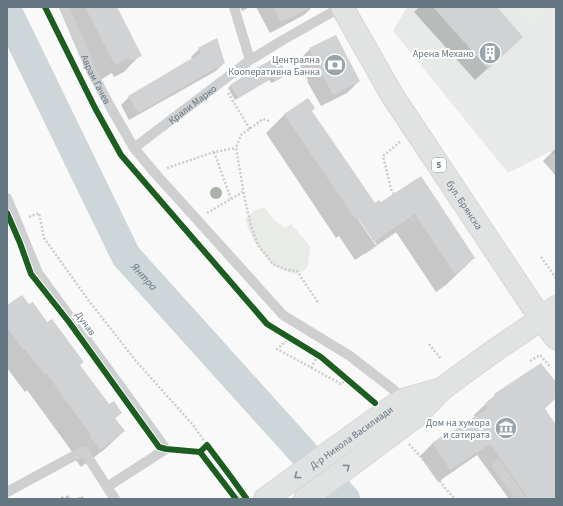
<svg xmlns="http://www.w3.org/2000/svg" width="563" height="506" font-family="'Source Sans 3',sans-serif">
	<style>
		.built { fill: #e8e9e9 }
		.green { fill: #e8ebe6 }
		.shadow { fill: #0003 }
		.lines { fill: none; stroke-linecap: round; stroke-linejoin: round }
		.river { stroke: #ced6d9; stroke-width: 30 }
		.building { fill: #d0d2d3 }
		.secondary-casing { stroke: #d5d6d7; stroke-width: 24 }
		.primary-casing { stroke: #d5d6d7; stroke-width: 24 }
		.path { stroke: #cbcccd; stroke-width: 2.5; stroke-dasharray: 2 2; stroke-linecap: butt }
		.lane { stroke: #cecfd0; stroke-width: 10 }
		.secondary { stroke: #e1e2e2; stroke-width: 22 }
		.primary { stroke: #e1e2e2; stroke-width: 22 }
		.cycleway-casing { stroke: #fff; stroke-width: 8 }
		.cycleway { stroke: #1b5e20; stroke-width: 6 }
		.tree { fill: #a9b3a7 }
		.oneway { stroke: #7e8c96 }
		.labels { text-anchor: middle; stroke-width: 4; stroke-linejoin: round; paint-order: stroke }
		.shield { fill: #fff; stroke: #939fa8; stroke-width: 1 }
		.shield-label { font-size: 9px; font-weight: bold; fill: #657683 }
		.poi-label { font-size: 10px; fill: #657683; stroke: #fff; text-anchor: end }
		.street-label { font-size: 10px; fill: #657683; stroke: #fff }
		.water-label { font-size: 11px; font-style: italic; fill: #60757c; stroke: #fff }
	</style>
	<rect width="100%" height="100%" fill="#f9f9f9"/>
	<path class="built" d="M407,7h149v149l-5,-5 -43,22 -115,-142z"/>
	<path class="green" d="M515,7h41l-24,20z
		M264,207l10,13 11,8 6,-4 19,22 -2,21 -12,8 -24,-10 -18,-24 -9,-21 10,-10z"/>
	<path class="shadow" d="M61,7h54l25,48 -16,17 -10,5 -2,-4 -14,8z
		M240,7h10l-8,4z
		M256,7h56l-8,8 -34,18z
		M419,7h76l14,42 -34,31 -61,-68z
		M199,49l25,14 -8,8 -87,49 -8,-15 8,-8 63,-38 -1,-2z
		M310,49l49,32 -12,12 -26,13 -14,-25h1l-10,-20z
		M286,74l-3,3 -11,6 -3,-3 -34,20 -7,-12 3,-3z
		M311,111l63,94 6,-1 40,-26 54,80 -28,27 -10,7 -40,-60 -19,13 -17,-26h-2l18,27 -21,14 -16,-24 -3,2 -70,-105 19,-19z
		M556,148v28l-13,-15z
		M7,308l72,57 29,41 13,6 -7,7 10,12 -19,18 -24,18 -9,-12 1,-2 -35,-48 -11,-15 -2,2 -18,-24z
		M556,383v15l-12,11 12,18v72h-47l-32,-44 -39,27 -18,-26 12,-12 16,-11 1,2 26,-17 -1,-3 21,-20z
		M67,495l5,4h-13l3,-3 3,2z
		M83,496l1,3 3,-1 1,1h-14z"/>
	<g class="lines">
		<path class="river" id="s1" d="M7,11l119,245 219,243"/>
	</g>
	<path class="building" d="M85,7h32l25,49 -12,5 -1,-3 -14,7z
		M273,7h39l-31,15z
		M433,7h64l26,30 -35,32z
		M336,35l24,46 -27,14 -14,-26 1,-1 -11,-20z
		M217,38l8,25 -87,50 -10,-17 73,-43 -3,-5z
		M277,57l10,17 -12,7 -2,-4 -35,21 -8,-13 26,-17z
		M308,98l7,10 -3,3 63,92 3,-2 1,-1 2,2 40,-26 16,24 38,58 -10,7 1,2 -11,7 -40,-60 -41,28 -16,-24 -2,2 -72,-106z
		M22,295l7,9 4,-2 14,20 5,-3 32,43 -4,3 29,39 5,-3 8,12 -7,5 10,13 -25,19 -11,-14 2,-1 -45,-62 -2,1 -19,-25 -2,1 -16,-23v-22z
		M541,363l15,19v16l-12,9 12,18v74h-29l-1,-4 -36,-51 -40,26 -18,-27 16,-11 1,2 39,-26 -3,-5 10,-7 -1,-2z"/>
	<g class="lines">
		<g class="secondary-casing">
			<g id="secondary">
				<path id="s4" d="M265,499l137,-99 40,-11"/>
				<path d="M305,499l110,-82 28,-29 48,-35 50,-34 15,-12"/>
			</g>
		</g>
		<g class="primary-casing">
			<g id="primary">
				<path id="s5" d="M342,7l50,88 129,194 20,30 15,19"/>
			</g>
		</g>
		<path class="path" d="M228,93l22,36
			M269,121l-6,-2 -22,16 -5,13 9,52 6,26 7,19 15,19 14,6 10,1 22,33
			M214,152l17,47
			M167,168l47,-16 22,-4
			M394,194l-3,-5 -8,-33 18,-15
			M207,213l36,-21
			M29,217l10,-4 5,25 45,63 47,60 57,64 14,20
			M365,253l48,-34 -2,-2
			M541,257l15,21
			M290,338l-13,11 64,35 6,-5
			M429,344l12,15
			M530,361l10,-6 11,13
			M311,368l7,-13
			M409,444l18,20 19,25 9,10
			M200,452l7,-7 24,32 15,21"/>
		<g class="lane">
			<path id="s2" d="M64,7l27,63 20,38 23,40 20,24 129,143 67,41 44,34 8,10"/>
			<path d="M234,7l16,53"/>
			<path id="s3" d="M134,148l116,-88 33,-20 58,-33"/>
			<path d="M7,198l31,75 128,176 -59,38 -23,-36 -16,8 -61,33"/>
			<path d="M497,465l24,34"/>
			<path d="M107,487l8,12"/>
		</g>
		<use href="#secondary" class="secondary"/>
		<use href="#primary" class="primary"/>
		<g class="cycleway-casing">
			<path id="cycleway" d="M45,7l50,101 26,47 146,169 54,33 54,46
				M7,213l13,30 11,31 38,48 90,125 7,2 34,3 7,-7 24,32 15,21
				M200,452l36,47"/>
		</g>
		<use href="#cycleway" class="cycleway"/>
	</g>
	<circle class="tree" cx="216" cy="193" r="6"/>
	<defs><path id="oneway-chevron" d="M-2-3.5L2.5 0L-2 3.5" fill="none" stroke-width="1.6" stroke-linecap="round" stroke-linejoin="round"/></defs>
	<g class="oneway">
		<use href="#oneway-chevron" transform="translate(347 467) rotate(-37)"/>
		<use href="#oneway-chevron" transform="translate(297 476) rotate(144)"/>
	</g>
	<defs>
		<g id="building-disc" transform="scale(1.15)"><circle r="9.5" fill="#99a4ac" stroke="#fff"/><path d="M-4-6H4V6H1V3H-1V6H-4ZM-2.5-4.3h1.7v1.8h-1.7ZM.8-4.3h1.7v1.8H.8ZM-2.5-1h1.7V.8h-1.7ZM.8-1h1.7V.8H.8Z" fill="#fff"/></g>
		<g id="bank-disc" transform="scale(1.15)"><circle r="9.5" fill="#99a4ac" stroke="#fff"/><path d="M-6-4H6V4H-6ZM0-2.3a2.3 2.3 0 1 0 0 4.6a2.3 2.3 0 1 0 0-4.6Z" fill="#fff"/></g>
		<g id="museum-disc" transform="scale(1.15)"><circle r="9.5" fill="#99a4ac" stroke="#fff"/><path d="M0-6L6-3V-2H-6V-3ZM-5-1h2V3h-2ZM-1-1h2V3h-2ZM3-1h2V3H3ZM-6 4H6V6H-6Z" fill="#fff"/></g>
	</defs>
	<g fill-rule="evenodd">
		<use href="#building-disc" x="490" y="53"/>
		<use href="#bank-disc" x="335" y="65"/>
		<use href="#museum-disc" x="506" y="428"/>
	</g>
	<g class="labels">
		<rect class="shield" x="432" y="158" width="14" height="14" rx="3"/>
		<g class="shield-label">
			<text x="439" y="168">5</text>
		</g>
		<g class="poi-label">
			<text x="474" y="57">Арена Механо</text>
			<text x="320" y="63">Централна<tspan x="320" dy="12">Кооперативна Банка</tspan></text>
			<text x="490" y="426">Дом на хумора<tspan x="490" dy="12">и сатирата</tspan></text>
		</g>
		<g class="street-label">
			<text dy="4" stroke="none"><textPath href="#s2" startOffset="79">Аврам Гачев</textPath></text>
			<text dy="4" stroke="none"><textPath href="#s3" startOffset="73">Крали Марко</textPath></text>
			<text dy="4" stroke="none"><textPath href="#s5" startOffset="233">бул. Брянска</textPath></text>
			<text transform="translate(86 323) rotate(54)" y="4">Дунав</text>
			<text dy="4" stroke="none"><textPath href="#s4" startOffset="106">Д-р Никола Василиади</textPath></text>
		</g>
		<g class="water-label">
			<text dy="4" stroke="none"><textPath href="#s1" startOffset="300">Янтра</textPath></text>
		</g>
	</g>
	<rect width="563" height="506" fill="none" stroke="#657683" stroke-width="16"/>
</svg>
